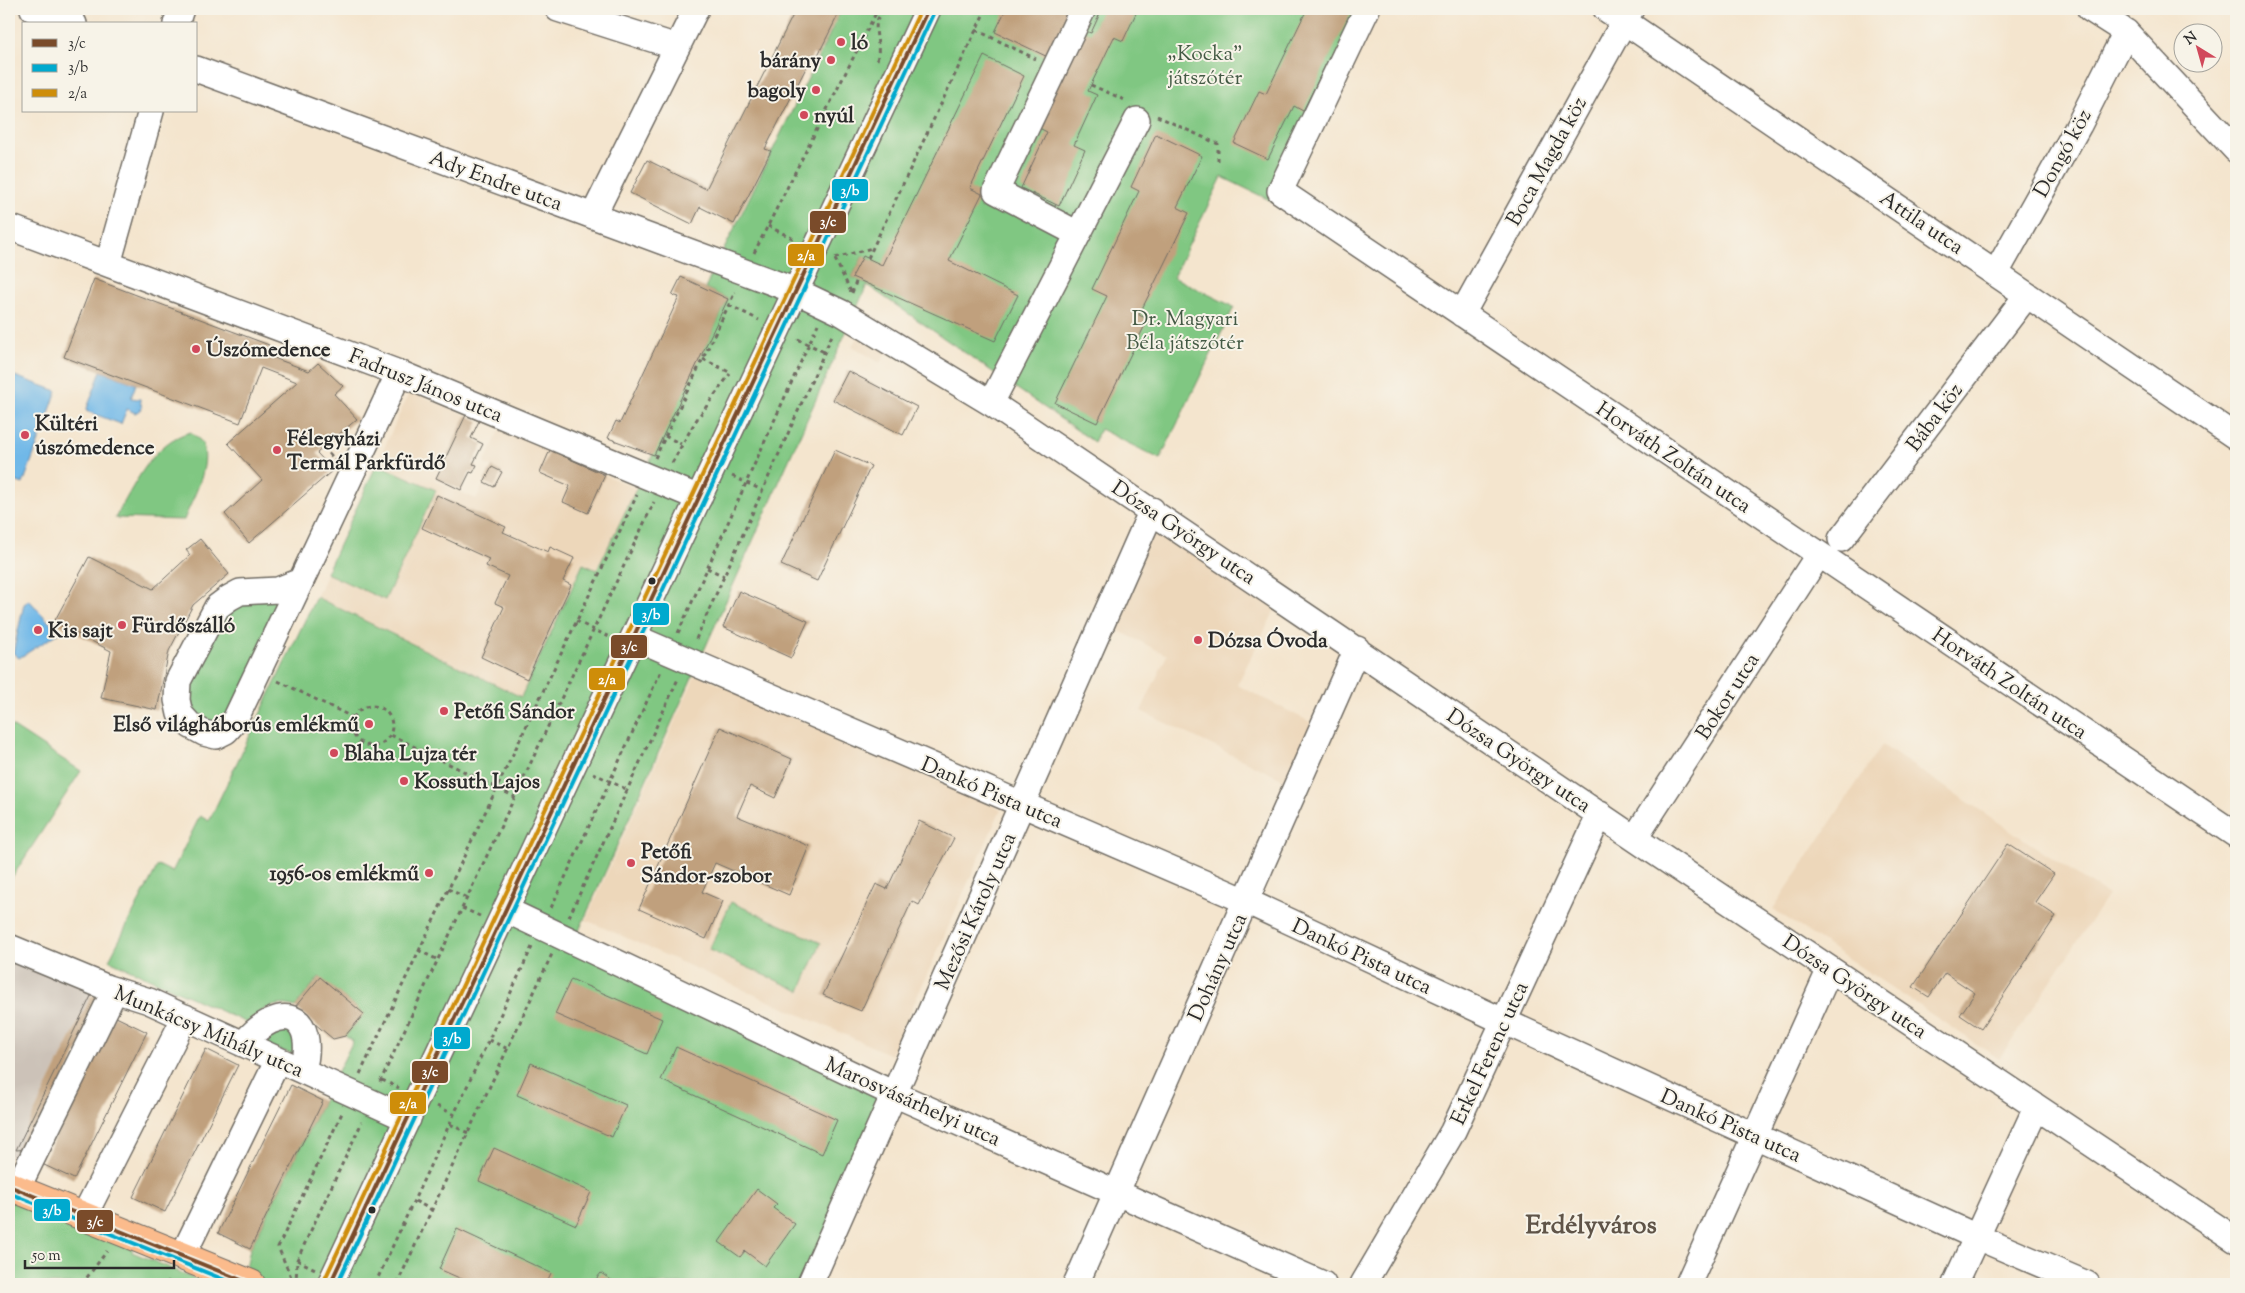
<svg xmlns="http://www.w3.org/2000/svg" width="2245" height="1293" font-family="'Sorts Mill Goudy',serif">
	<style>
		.built { fill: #edd7ba }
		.industrial { fill: #ccc2b8 }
		.green { fill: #80c782; stroke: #567956; fill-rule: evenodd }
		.water { fill: #70b8e8; stroke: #4e728a }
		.building { fill: #c0a07d }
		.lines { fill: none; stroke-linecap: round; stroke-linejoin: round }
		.minor-casing { stroke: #716c64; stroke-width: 28 }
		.major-casing { stroke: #716c64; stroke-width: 30 }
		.path { stroke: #716c64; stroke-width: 3; stroke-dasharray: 4 4; stroke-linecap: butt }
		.minor { stroke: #fff; stroke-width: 25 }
		.major { stroke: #fbbb8c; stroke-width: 28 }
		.bus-1-casing { stroke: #f7f3e8; stroke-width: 8 }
		.bus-2-casing { stroke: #f7f3e8; stroke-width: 8 }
		.bus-3-casing { stroke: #f7f3e8; stroke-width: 8 }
		.bus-1 { stroke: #7a4b2a; stroke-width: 4 }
		.bus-2 { stroke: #00a9ce; stroke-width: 4 }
		.bus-3 { stroke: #ce8d09; stroke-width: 4 }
		.poi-dot { fill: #d1495b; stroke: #f7f3e8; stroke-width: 2 }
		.bus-dot { fill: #2b2b2b; stroke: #f7f3e8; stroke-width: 2 }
		.labels { text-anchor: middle; stroke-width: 4; stroke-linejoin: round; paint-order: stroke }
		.poi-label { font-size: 21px; font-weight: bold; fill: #2b2b2b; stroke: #f7f3e8; text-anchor: start }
		.park-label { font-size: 21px; fill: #445a45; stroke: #f7f3e8 }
		.street-label { font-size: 21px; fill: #2b2b2b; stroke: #f7f3e8 }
		.district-label { font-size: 26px; font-weight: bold; fill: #5f5448; stroke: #f7f3e8 }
		.line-badge { stroke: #f7f3e8; stroke-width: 2 }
		.badge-label { font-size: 14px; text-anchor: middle; font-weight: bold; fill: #fff }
	</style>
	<rect width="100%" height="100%" fill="#f7f3e8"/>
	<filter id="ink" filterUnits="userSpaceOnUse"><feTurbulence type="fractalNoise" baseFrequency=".02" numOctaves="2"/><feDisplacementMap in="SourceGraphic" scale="10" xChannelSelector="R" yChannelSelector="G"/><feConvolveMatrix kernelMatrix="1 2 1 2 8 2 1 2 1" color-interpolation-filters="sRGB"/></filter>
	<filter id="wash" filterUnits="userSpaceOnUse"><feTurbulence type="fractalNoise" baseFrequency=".0096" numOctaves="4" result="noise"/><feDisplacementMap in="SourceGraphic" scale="20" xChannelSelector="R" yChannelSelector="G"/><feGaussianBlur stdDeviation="1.12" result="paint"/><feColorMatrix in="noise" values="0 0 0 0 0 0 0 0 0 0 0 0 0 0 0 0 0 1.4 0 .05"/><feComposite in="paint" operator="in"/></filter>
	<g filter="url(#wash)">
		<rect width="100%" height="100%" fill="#f4e5ce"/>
		<path class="built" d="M860,334l28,17 -8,12 -28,-17z
			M410,391l56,24 -31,65 41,19 16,-32 -8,-3 16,-35 137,60 -41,81 -14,-6 -61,133 -205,-100z
			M1155,519l124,83 -42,83 81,41 -26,58 -151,-73 26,-56 -60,-30z
			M696,674l305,135 -110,246 -305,-135z
			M1882,745l226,150 -109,164 -226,-150z"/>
		<path class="industrial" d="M9,947l88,36 -84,174 -4,-2z"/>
		<path class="green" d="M842,9h529l-89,197 -60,-29 -49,100 61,30 -74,152 -60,-30 -6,13 -227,-157 -293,657 320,152 -85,190h-800v-91l27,4 -1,16 64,26 11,-12 23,10 -1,15 64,27 11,-12 36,14 7,-32 103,-208 -8,-5 19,-22 -45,-37 -24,30c-20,-7 -35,3 -48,16l-138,-63 49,-95 14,7 28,-56 9,5 107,-224 205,100 62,-133 14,6 131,-271 -23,-11zM863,256l18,9 -13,19 -16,-7z
			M191,432c3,4 9,7 11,11 10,23 -10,56 -18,77l-69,-2c19,-31 37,-77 76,-86z
			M377,464l59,26 -51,110 -59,-27z
			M291,586l-57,136 -30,11 -26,-52 39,-73z
			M9,724l72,47 -72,111z
			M731,902l90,41 -21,48 -91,-41z
			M279,1022l22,18 -8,14 -26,-8v-12z"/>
		<path class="water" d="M101,371l35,13 -5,14 9,1 2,10 -7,4 -8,-4 -6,15 -35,-13z
			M9,374l48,17 -34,93 -14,-5z
			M29,600l30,33 -40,25 -6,-5 11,-49z"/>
		<g id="blocks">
			<path class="building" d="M796,9h45l-24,48 -4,-3 -48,95 6,2 -37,73 -34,-17 -8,17 -62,-31 17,-33 59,29z
				M1006,9h69l-23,50 -57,-27z
				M1102,9h36l-15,32 -9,-4 -26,54 9,4 -23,50 11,5 -26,56 -38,-18 26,-56 -12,-6 45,-97 11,4z
				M1307,9h46l-50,102 -9,-5 -26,53 -34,-16 25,-52 7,3z
				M984,56l40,20 -54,112 12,6 -33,67 69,34 -23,46 -143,-64 11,-21 19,9z
				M1156,134l46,22 -25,51 12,6 -50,102 9,4 -51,104 -42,-20 52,-107 -15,-7 47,-98 -8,-4z
				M681,277l47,22 -74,156 -46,-17 8,-17 4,2 59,-126 -7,-2z
				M94,279l175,66 -3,10 43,16 9,-8 25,23 -9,8 23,25 -40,34 16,17 -84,73 -24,-29 37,-34 -34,-37 69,-61 -36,-14 -21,55 -176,-66z
				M848,371l69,36 -14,28 -70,-35z
				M466,415l13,6 -8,17 12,6 -10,20 4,1 -4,8 -3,-1 -9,18 -25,-12z
				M550,450l55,25 -17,38 -25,-11 7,-16 -30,-13z
				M835,450l36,16 -54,115 -36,-16z
				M492,467l10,5 -8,15 -10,-5z
				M437,495l69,32 -3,5 45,20 2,-5 24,11 -11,23 8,4 -44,94 -46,-22 23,-50 -9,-4 13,-27 -22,-10 3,-7 -67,-31z
				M200,539l29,35 -36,31 -24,46 -12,59 -56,-12 10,-47 -57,-29 35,-65 64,32 37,-34 -4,-5z
				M739,591l69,30 -17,37 -68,-31z
				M720,727l72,32 -17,39 -25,-12 -13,30 72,30 -20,49 -74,-32 -13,29 21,9 -17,38 -67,-30z
				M919,821l35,17 -35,67 -7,-4 -51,110 -38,-16 53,-111 11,5z
				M2008,844l46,30 -19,28 21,14 -75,113 -21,-14 15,-22 -30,-20 -16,24 -16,-10z
				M320,977l44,37 -19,22 -12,3 -38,-32z
				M571,979l91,40 -15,35 -92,-40z
				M105,995l-75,154 -14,1 75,-154z
				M114,1016l33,16 -73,147 -32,-15z
				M676,1047l161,73 -15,34 -161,-74z
				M206,1049l32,16 -73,147 -32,-15z
				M531,1063l95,42 -14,32 -95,-42z
				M291,1085l32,16 -73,148 -32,-16z
				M494,1148l97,44 -15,33 -97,-44z
				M757,1189l20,15 -4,4 22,16 -30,42 -20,-15 -5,6 -21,-15z
				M457,1229l94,44 -5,11h-73l-34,-15z
				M601,1273l16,11h-25z"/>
		</g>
	</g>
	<g filter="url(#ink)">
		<use href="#blocks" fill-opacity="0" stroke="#716c64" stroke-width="1"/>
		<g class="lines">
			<g class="minor-casing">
				<path id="minor" d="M33,9l41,15
					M558,9l119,38
					M1367,9l-87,182 956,644
					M1606,9l630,428
					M2090,9l36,23 110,118
					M176,24l5,-15
					M196,69l600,222 46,22 149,90 665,450 580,387
					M593,216l103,-207
					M9,227l390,146 300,125
					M1078,234l-82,-43 87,-182
					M108,264l43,-153
					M1996,273l83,-148 47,-93
					M1462,314l169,-305
					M991,403l146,-283
					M1841,539l186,-244
					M301,581l-67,141 -8,9 -10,5 -12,-3 -13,-7 -11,-12 -3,-14 1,-19 39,-74 12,-9 11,-6 38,-2z
					M301,581l98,-208
					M634,637l612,264 257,120 474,216 110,47
					M1635,838l184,-284
					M506,910l388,184 429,190
					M9,947l99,41 41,13 259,118
					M243,1044c37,-44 75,-32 60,27
					M17,1189l98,-199
					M84,1216l101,-199
					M182,1257l96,-197
					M330,1284l598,-1275
					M810,1284l342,-774
					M1076,1284l281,-635
					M1363,1284l90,-153 147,-317
					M1688,1284l142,-315
					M1955,1284l81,-176"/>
			</g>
			<g class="major-casing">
				<path id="major" d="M9,1186l242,98"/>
			</g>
			<path class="path" d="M976,30l60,29
				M877,60c6,-19 -11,-37 10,-51
				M1091,85l36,16
				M1157,116l61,28v17
				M768,226l28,14
				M754,253l124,-244
				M835,258l37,-10
				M868,258l118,-249
				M835,259l16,33
				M852,293l5,-14
				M729,305l30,15
				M798,339l26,13
				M703,359l28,14
				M665,436l16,8
				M324,447l11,13
				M655,458l80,-166
				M672,463l23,-41 35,-48
				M732,476l30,14
				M707,568l17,8
				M576,621l33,16
				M678,633l140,-309
				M696,639l137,-306
				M278,681l76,37
				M352 726a20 20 0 1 1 40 0a20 20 0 1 1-40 0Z
				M533,712l18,9
				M391,735l124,62
				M593,773l35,17
				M448,889l19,9
				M462,908l18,8
				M551,908l110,-237
				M569,917l109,-238
				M418,950l20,10
				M489,1040l19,9
				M360,1074l277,-579
				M382,1080l17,8
				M380,1082l274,-580
				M437,1106l18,9
				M450,1124l18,9
				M415,1201l17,9
				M297,1260l18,9
				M82,1284l25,-33
				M167,1284l4,-7
				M294,1284l-16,-37 64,-134
				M296,1284l1,-24 65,-138
				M375,1284l157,-337
				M397,1284l155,-330"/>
			<use href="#minor" class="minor"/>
			<use href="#major" class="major"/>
			<g class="bus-1-casing">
				<path id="bus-1" d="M9,1186l242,98
					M330,1284l598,-1275"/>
			</g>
			<g class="bus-2-casing">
				<path id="bus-2" d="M9,1193l226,91
					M337,1284l597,-1272"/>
			</g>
			<g class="bus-3-casing">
				<path id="bus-3" d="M324,1281l597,-1272"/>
			</g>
			<use href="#bus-1" class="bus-1"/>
			<use href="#bus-2" class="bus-2"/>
			<use href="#bus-3" class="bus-3"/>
		</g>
	</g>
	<g class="poi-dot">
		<circle cx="841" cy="42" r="5"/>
		<circle cx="831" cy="60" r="5"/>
		<circle cx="816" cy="90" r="5"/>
		<circle cx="804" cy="115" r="5"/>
		<circle cx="196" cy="349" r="5"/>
		<circle cx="25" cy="435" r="5"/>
		<circle cx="277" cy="450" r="5"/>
		<circle cx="122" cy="625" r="5"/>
		<circle cx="38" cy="630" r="5"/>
		<circle cx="1198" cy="640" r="5"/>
		<circle cx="444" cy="711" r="5"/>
		<circle cx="369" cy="724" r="5"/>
		<circle cx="334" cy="753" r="5"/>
		<circle cx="404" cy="781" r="5"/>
		<circle cx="631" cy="863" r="5"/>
		<circle cx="429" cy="873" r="5"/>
	</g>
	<g class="bus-dot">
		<circle cx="652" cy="581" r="4.5"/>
		<circle cx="372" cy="1210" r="4.5"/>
	</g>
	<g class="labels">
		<g class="poi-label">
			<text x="851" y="49">ló</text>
			<text x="821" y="67" text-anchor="end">bárány</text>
			<text x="806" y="97" text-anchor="end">bagoly</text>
			<text x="814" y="122">nyúl</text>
			<text x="206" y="356">Úszómedence</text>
			<text x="35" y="430">Kültéri<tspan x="35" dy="24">úszómedence</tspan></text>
			<text x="287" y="445">Félegyházi<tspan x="287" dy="24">Termál Parkfürdő</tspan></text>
			<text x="132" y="632">Fürdőszálló</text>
			<text x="48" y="637">Kis sajt</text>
			<text x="1208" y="647">Dózsa Óvoda</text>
			<text x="454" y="718">Petőfi Sándor</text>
			<text x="359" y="731" text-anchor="end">Első világháborús emlékmű</text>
			<text x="344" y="760">Blaha Lujza tér</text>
			<text x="414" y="788">Kossuth Lajos</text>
			<text x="641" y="858">Petőfi<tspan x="641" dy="24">Sándor-szobor</tspan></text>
			<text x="419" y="880" text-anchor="end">1956-os emlékmű</text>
		</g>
		<g class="park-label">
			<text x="1205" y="60">„Kocka”<tspan x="1205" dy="24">játszótér</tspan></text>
			<text x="1185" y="325">Dr. Magyari<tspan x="1185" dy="24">Béla játszótér</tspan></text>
		</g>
		<g class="street-label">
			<text transform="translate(2062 153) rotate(-61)" y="7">Dongó köz</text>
			<text transform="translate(1546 161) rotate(-61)" y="7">Boca Magda köz</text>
			<text transform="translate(496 180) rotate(20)" y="7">Ady Endre utca</text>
			<text transform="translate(1922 222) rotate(34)" y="7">Attila utca</text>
			<text transform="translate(426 385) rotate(22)" y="7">Fadrusz János utca</text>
			<text transform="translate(1934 417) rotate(-53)" y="7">Bába köz</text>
			<text transform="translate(1674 457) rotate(34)" y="7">Horváth Zoltán utca</text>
			<text transform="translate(1184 532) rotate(34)" y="7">Dózsa György utca</text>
			<text transform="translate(2010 683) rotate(34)" y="7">Horváth Zoltán utca</text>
			<text transform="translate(1727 696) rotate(-57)" y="7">Bokor utca</text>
			<text transform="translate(1519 760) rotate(34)" y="7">Dózsa György utca</text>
			<text transform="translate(992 792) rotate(23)" y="7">Dankó Pista utca</text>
			<text transform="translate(975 911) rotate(-66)" y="7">Mezősi Károly utca</text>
			<text transform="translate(1362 956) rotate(25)" y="7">Dankó Pista utca</text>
			<text transform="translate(1217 967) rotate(-66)" y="7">Dohány utca</text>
			<text transform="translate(1855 986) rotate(34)" y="7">Dózsa György utca</text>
			<text transform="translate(209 1031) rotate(23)" y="7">Munkácsy Mihály utca</text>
			<text transform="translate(1489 1053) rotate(-65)" y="7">Erkel Ferenc utca</text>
			<text transform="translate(913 1101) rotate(24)" y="7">Marosvásárhelyi utca</text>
			<text transform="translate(1731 1125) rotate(24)" y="7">Dankó Pista utca</text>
		</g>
		<g class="district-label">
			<text x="1591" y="1233">Erdélyváros</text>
		</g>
	</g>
	<g class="line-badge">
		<rect x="831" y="178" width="38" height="24" rx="5" fill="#00a9ce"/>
		<rect x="809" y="210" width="38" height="24" rx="5" fill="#7a4b2a"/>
		<rect x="787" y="243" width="38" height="24" rx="5" fill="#ce8d09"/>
		<rect x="632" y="602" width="38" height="24" rx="5" fill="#00a9ce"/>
		<rect x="610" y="634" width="38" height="25" rx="5" fill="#7a4b2a"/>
		<rect x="588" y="667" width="38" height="24" rx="5" fill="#ce8d09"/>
		<rect x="433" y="1026" width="38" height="24" rx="5" fill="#00a9ce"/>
		<rect x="411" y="1060" width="38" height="24" rx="5" fill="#7a4b2a"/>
		<rect x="389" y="1091" width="38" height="24" rx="5" fill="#ce8d09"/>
		<rect x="33" y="1198" width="38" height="24" rx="5" fill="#00a9ce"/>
		<rect x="76" y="1209" width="38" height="24" rx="5" fill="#7a4b2a"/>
	</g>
	<g class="badge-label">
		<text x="850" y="195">3/b</text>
		<text x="828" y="226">3/c</text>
		<text x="806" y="260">2/a</text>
		<text x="651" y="619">3/b</text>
		<text x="629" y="651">3/c</text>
		<text x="607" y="684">2/a</text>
		<text x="452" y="1043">3/b</text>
		<text x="430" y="1076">3/c</text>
		<text x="408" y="1108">2/a</text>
		<text x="52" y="1215">3/b</text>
		<text x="95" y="1226">3/c</text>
	</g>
	<rect width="2245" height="1293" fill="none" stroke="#f7f3e8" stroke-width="30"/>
	<rect x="22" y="22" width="175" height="90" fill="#f7f3e8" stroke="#a5a39c"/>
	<rect x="32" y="39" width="25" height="8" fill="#7a4b2a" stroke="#a5a39c"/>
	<text x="68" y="48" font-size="15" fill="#2b2b2b">3/c</text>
	<rect x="32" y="64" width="25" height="8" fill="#00a9ce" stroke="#a5a39c"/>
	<text x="68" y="72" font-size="15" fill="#2b2b2b">3/b</text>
	<rect x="32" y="89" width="25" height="8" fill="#ce8d09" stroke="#a5a39c"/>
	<text x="68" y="98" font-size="15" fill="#2b2b2b">2/a</text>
	<g transform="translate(2198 48) rotate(323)"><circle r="24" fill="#f7f3e8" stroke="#a5a39c"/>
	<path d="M0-4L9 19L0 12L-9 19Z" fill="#d1495b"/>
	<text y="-8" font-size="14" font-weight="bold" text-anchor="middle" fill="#2b2b2b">N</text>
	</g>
	<path d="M25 1260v8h149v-8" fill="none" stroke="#2b2b2b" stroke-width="2.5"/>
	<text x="32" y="1260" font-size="15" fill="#2b2b2b" stroke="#f7f3e8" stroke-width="4" paint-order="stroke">50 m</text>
</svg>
